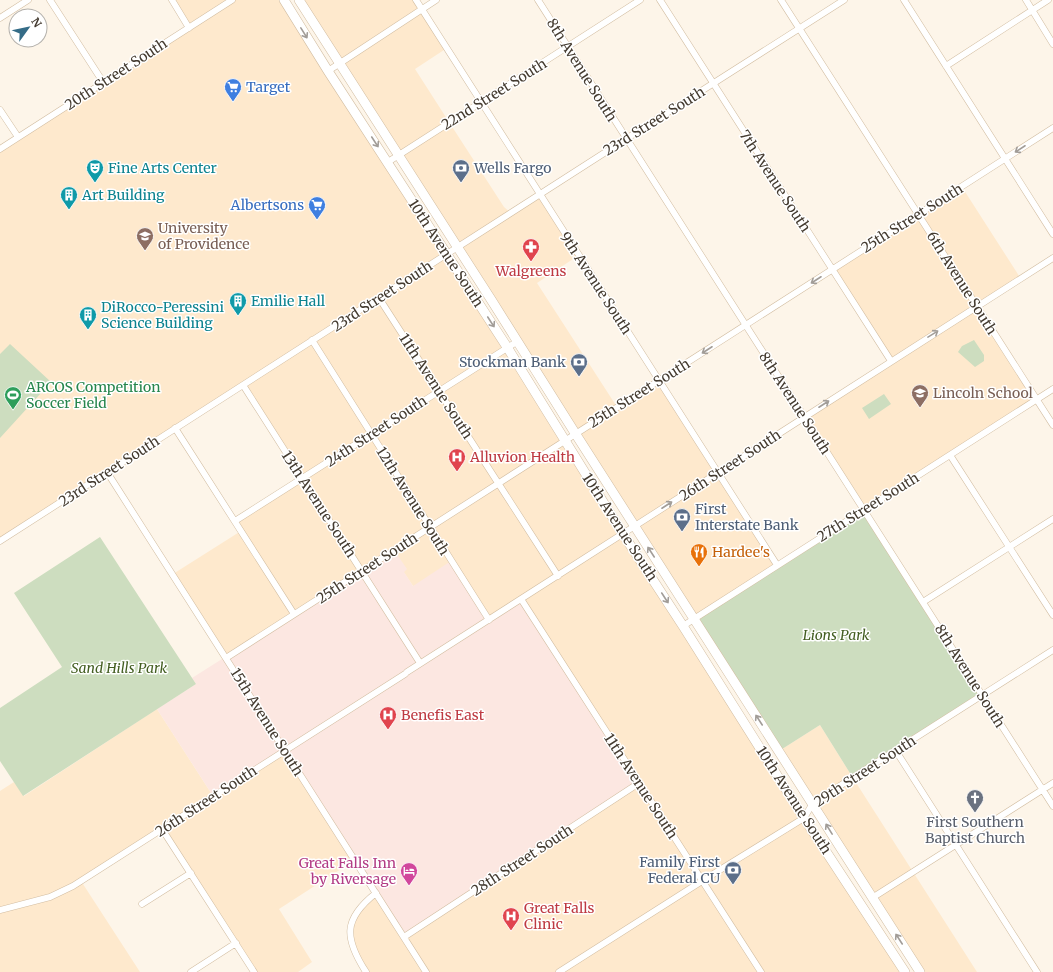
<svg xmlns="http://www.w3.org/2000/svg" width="1053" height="972" font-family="Merriweather,serif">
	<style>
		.built { fill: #fee9cd }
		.medical { fill: #fce7e1 }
		.green { fill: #cdddbf }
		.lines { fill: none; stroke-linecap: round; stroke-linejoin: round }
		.minor-casing { stroke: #d2bda1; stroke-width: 7 }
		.highway-casing { stroke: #d2bda1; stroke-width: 10 }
		.minor { stroke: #fff; stroke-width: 6 }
		.highway { stroke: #fff; stroke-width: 9 }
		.oneway { stroke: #a29d98 }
		.labels { text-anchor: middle; stroke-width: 3; stroke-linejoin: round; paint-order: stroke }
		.street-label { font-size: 14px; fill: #443b30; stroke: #fff }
		.shop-label { font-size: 14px; fill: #366cbe; stroke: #fff; text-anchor: start }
		.culture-label { font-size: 14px; fill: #0d838f; stroke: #fff; text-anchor: start }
		.service-label { font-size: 14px; fill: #4e5e75; stroke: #fff; text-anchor: start }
		.education-label { font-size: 14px; fill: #785e54; stroke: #fff; text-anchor: start }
		.health-label { font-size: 14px; fill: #be3a42; stroke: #fff; text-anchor: start }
		.leisure-label { font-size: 14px; fill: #27864d; stroke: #fff; text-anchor: start }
		.food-label { font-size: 14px; fill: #c56008; stroke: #fff; text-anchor: start }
		.park-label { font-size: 14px; font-style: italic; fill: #435e21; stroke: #fff }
		.worship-label { font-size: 14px; fill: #5b616d; stroke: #fff }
		.hotel-label { font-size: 14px; fill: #b23c85; stroke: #fff; text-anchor: end }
	</style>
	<rect width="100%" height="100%" fill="#fdf5e9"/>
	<path class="built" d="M172,0h112l621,972h-539l-13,-23 -1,-27 24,-29 113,-273 -76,-34 -10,-15 3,-2 -180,89 -53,-84 68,-43 -6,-10 67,-43 -59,-93 -243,156v-392l189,-121z
		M299,0h117l31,48 -32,21 34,53 55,85 7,6 29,-19 39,61 -42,28 80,124 41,-27 119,185 -83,53z
		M962,187l59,92 -44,28 60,93 -174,110 -59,-93 87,-56 -59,-92z
		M157,709l56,87 72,-45 70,109 -76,49 33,53 -14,10h-44l-92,-143 -81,52 59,91h-140v-181l14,-9 10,14z
		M820,725l33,53 124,194h-57l-141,-221z"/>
	<path class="medical" d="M394,550l13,19 -3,3 9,14 38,-25 38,59 32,-21 118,184 -235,154 -119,-186 -72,45 -56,-87 39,-25 -4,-6z"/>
	<path class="green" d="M974,340l10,15v6l-9,6 -17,-15 4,-6z
		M10,344l41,38 -51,56v-84z
		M884,394l7,10 -22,15 -7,-11z
		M863,510l119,185 -129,83 -33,-53 -41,26 -85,-133z
		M100,537l96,147 -173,112 -23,-35v-53l62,-41 -48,-74z"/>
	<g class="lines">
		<g class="minor-casing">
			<path id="minor" d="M50,0l53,82
				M172,0l17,28
				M416,0l361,565
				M538,0l515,806
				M660,0l231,361
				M781,0l272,425
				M904,0l149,234
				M1026,0l27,44
				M0,18l28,-18
				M946,66l102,-66
				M328,71l108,-71
				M0,110l18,27
				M0,149l232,-149
				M388,162l252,-162
				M379,298l179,278
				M312,340l177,280
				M243,385l177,278
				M175,428l119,186
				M950,455l103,160
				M107,472l319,500
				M235,521l283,-180
				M0,541l626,-402 218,-139
				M521,599l240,373
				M923,602l130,-83
				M683,626l370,-237
				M226,658l827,-530
				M407,672l646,-414
				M896,751l141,221
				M162,829l92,143
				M872,898l181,-115
				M142,904l49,-31
				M0,910l50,-13 23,-11 332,-212
				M404,937l235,-154
				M191,972l45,-29
				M366,972c-22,-34 -23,-53 10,-79
				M559,972l143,-91 102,-63 9,-15 240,-153"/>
		</g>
		<g class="highway-casing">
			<path id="highway" d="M284,0l44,71 179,276 116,187 60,92 121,192 101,154
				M299,0l193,301 83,132 345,539"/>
		</g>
		<use href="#minor" class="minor"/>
		<use href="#highway" class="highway"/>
	</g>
	<defs><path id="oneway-shaft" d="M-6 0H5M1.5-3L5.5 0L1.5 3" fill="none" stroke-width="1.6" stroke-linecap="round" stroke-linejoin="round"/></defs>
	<g class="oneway">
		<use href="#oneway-shaft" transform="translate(304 33) rotate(58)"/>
		<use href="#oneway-shaft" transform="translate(375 142) rotate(57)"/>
		<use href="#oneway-shaft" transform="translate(1020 149) rotate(147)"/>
		<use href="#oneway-shaft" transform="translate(816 280) rotate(147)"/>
		<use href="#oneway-shaft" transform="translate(491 322) rotate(57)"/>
		<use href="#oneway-shaft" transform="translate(933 334) rotate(-32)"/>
		<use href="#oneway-shaft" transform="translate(707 350) rotate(147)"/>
		<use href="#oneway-shaft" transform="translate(824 404) rotate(-33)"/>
		<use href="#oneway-shaft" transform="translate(667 505) rotate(-33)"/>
		<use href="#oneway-shaft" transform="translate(651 552) rotate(-123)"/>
		<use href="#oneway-shaft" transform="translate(665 598) rotate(57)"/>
		<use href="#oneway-shaft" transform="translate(759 720) rotate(-123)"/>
		<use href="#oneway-shaft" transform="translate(829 829) rotate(-122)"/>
		<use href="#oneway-shaft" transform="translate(899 939) rotate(-123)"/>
	</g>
	<defs>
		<g id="supermarket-pin" transform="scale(0.9)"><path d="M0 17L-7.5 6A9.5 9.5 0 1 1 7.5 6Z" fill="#3f7fe0" stroke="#fff"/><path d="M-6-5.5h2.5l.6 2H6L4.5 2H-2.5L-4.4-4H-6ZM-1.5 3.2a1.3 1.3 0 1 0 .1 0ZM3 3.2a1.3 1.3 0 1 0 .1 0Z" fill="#fff"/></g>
		<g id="theatre-pin" transform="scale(0.9)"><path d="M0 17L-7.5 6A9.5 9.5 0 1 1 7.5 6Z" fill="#0f9aa8" stroke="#fff"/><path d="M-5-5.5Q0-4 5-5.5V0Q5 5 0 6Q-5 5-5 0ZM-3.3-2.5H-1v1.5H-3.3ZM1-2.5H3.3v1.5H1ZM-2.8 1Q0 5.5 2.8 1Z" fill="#fff"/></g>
		<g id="bank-pin" transform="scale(0.9)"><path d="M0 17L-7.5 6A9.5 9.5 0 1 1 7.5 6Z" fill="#5c6f8a" stroke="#fff"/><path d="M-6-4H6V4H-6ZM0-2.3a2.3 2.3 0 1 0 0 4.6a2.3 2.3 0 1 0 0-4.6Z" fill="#fff"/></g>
		<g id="building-pin" transform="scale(0.9)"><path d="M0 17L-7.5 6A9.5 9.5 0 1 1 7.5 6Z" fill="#0f9aa8" stroke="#fff"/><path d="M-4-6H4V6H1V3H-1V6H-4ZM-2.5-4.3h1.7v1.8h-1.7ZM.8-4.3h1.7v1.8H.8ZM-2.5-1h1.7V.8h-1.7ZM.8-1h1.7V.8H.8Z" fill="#fff"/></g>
		<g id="university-pin" transform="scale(0.9)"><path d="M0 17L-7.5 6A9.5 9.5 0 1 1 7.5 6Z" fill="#8d6e63" stroke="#fff"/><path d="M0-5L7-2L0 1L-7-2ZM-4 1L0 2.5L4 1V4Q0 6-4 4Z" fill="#fff"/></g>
		<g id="pharmacy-pin" transform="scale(0.9)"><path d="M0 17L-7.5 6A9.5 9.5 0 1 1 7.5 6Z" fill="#e0444e" stroke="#fff"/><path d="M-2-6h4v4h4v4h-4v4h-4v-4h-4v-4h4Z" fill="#fff"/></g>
		<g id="school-pin" transform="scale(0.9)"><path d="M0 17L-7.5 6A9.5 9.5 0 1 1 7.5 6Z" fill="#8d6e63" stroke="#fff"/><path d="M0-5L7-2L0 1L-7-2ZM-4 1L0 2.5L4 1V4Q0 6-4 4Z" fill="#fff"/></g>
		<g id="stadium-pin" transform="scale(0.9)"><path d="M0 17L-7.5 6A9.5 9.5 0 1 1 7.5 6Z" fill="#2e9e5b" stroke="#fff"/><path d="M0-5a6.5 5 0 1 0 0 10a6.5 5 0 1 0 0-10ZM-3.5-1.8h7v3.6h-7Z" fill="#fff"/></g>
		<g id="hospital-pin" transform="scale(0.9)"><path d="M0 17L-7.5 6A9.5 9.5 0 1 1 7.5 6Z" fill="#e0444e" stroke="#fff"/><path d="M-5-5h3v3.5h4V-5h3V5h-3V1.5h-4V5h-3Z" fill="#fff"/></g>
		<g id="restaurant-pin" transform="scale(0.9)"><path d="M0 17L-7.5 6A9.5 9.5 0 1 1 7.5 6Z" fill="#e8710a" stroke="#fff"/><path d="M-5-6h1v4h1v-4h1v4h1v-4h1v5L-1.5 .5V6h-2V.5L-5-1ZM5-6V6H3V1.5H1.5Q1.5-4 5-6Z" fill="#fff"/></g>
		<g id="church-pin" transform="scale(0.9)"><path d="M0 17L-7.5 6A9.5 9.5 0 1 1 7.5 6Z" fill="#6b7280" stroke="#fff"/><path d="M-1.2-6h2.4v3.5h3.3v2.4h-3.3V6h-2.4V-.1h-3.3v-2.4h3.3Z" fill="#fff"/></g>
		<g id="hotel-pin" transform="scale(0.9)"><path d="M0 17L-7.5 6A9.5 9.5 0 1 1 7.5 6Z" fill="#d1479c" stroke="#fff"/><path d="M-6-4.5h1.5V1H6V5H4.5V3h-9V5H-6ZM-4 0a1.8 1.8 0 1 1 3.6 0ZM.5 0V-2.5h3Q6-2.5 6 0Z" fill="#fff"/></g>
	</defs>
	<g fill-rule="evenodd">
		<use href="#supermarket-pin" x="233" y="87"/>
		<use href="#theatre-pin" x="95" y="168"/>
		<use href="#bank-pin" x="461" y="168"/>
		<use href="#building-pin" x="69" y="195"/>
		<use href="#supermarket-pin" x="317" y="205"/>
		<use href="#university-pin" x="145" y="236"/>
		<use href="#pharmacy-pin" x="531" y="247"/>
		<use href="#building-pin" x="238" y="301"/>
		<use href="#building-pin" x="88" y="315"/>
		<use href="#bank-pin" x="579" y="362"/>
		<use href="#school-pin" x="920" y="393"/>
		<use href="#stadium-pin" x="13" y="395"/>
		<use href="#hospital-pin" x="457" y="457"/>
		<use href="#bank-pin" x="682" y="517"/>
		<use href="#restaurant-pin" x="699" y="552"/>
		<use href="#hospital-pin" x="388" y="715"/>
		<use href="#church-pin" x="975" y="798"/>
		<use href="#bank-pin" x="733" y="870"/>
		<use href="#hotel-pin" x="409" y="871"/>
		<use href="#hospital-pin" x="511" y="916"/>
	</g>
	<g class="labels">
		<g class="street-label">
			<text transform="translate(582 70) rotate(58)" y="5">8th Avenue South</text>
			<text transform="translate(116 74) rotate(-33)" y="5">20th Street South</text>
			<text transform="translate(494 94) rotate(-32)" y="5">22nd Street South</text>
			<text transform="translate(654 121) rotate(-32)" y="5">23rd Street South</text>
			<text transform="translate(775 181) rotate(57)" y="5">7th Avenue South</text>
			<text transform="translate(912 218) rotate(-32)" y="5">25th Street South</text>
			<text transform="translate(446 253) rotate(57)" y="5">10th Avenue South</text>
			<text transform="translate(596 283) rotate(57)" y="5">9th Avenue South</text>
			<text transform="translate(962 283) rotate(58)" y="5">6th Avenue South</text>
			<text transform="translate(382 296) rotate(-33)" y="5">23rd Street South</text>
			<text transform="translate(436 386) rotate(57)" y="5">11th Avenue South</text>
			<text transform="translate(639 393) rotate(-32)" y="5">25th Street South</text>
			<text transform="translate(795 403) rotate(57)" y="5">8th Avenue South</text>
			<text transform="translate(376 431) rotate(-33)" y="5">24th Street South</text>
			<text transform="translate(730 465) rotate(-33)" y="5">26th Street South</text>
			<text transform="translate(109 471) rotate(-33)" y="5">23rd Street South</text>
			<text transform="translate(413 501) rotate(58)" y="5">12th Avenue South</text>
			<text transform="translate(319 504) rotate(57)" y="5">13th Avenue South</text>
			<text transform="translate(868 507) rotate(-32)" y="5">27th Street South</text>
			<text transform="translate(620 527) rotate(57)" y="5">10th Avenue South</text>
			<text transform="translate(367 568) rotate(-33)" y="5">25th Street South</text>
			<text transform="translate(970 676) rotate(58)" y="5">8th Avenue South</text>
			<text transform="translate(267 722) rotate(58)" y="5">15th Avenue South</text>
			<text transform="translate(865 771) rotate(-33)" y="5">29th Street South</text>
			<text transform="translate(641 786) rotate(57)" y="5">11th Avenue South</text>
			<text transform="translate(794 800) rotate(57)" y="5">10th Avenue South</text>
			<text transform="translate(206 801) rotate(-33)" y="5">26th Street South</text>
			<text transform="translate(522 860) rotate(-33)" y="5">28th Street South</text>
		</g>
		<g class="shop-label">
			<text x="246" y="92">Target</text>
			<text x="304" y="210" text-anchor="end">Albertsons</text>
		</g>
		<g class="culture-label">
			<text x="108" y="173">Fine Arts Center</text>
			<text x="82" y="200">Art Building</text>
			<text x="251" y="306">Emilie Hall</text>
			<text x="101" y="312">DiRocco-Peressini<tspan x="101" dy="16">Science Building</tspan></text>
		</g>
		<g class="service-label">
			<text x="474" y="173">Wells Fargo</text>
			<text x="566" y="367" text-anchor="end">Stockman Bank</text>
			<text x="695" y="514">First<tspan x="695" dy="16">Interstate Bank</tspan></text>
			<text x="720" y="867" text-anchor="end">Family First<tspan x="720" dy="16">Federal CU</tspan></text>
		</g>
		<g class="education-label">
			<text x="158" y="233">University<tspan x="158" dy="16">of Providence</tspan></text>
			<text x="933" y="398">Lincoln School</text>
		</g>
		<g class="health-label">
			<text x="531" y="276" text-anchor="middle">Walgreens</text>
			<text x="470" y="462">Alluvion Health</text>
			<text x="401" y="720">Benefis East</text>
			<text x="524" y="913">Great Falls<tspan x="524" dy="16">Clinic</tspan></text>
		</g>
		<g class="leisure-label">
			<text x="26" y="392">ARCOS Competition<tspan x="26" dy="16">Soccer Field</tspan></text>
		</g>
		<g class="food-label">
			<text x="712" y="557">Hardee's</text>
		</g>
		<g class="park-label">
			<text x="836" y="640">Lions Park</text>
			<text x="119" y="673">Sand Hills Park</text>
		</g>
		<g class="worship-label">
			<text x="975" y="827">First Southern<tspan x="975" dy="16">Baptist Church</tspan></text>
		</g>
		<g class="hotel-label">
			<text x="396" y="868">Great Falls Inn<tspan x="396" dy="16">by Riversage</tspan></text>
		</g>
	</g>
	<g transform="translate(28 28) rotate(57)"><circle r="19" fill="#ffffff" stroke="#b4b1ac"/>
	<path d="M0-3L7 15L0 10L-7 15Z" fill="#356c87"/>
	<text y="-6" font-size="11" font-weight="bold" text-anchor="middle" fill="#443b30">N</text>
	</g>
</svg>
